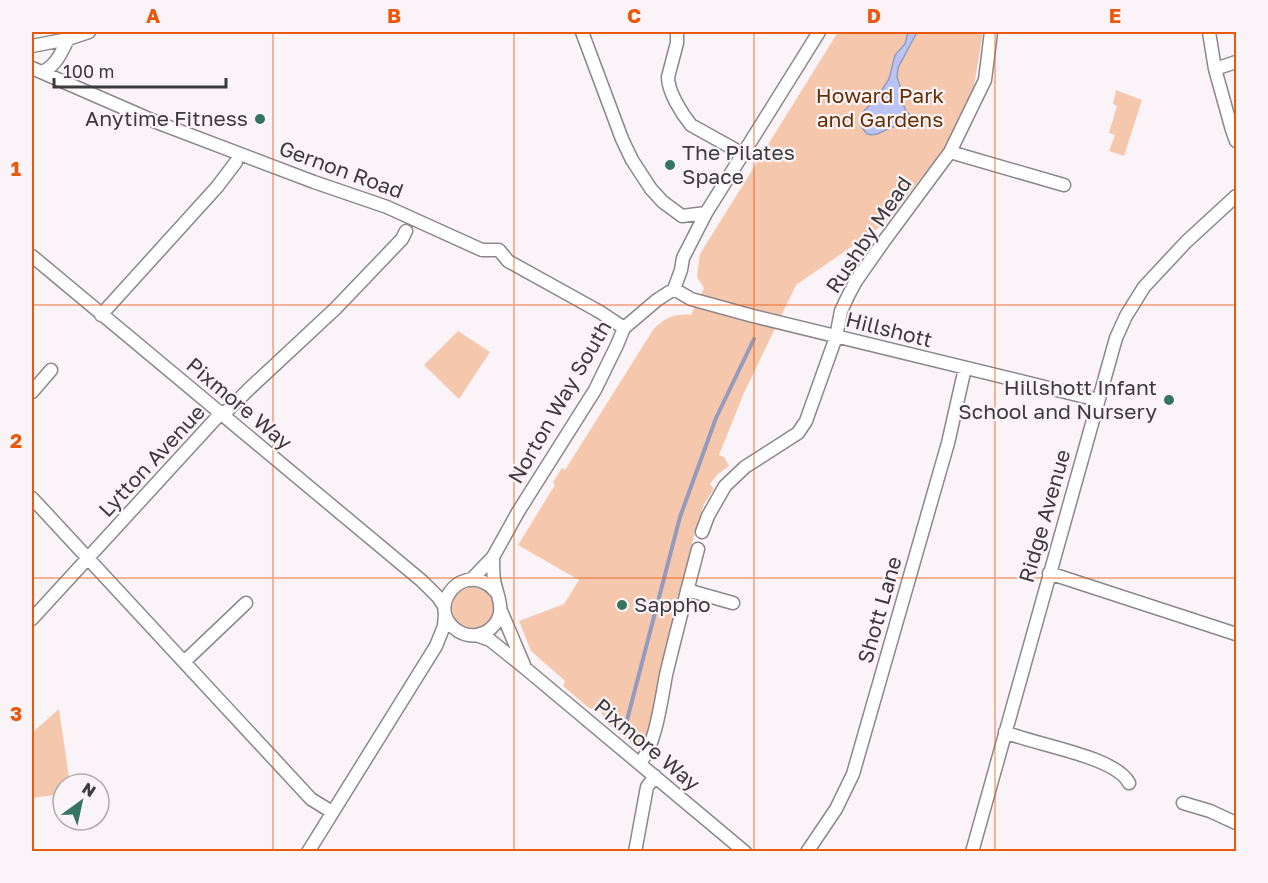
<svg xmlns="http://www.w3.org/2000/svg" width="1268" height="883" font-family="'Golos Text',sans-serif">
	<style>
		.green { fill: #f5c8ae }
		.water { fill: #b9c4f4; stroke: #949bbc; stroke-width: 1.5 }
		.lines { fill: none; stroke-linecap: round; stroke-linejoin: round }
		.stream { stroke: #949bbc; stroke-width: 4 }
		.minor-casing { stroke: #8c878a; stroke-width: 15 }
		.minor { stroke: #fff; stroke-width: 12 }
		.grid { fill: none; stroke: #e8590c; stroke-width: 1.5; stroke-opacity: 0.55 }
		.poi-dot { fill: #367461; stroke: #faf4f8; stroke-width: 2 }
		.labels { text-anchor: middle; stroke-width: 4.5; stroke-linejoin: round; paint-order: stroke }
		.park-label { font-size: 21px; fill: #682e00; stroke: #faf4f8 }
		.poi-label { font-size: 21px; fill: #3c3a3b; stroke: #faf4f8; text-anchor: end }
		.street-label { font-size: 21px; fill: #3c3a3b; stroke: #faf4f8 }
		.neatline { fill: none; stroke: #e8590c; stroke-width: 2 }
		.grid-label { font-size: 20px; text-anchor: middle; font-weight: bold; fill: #e8590c }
	</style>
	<rect width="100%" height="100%" fill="#faf4f8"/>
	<path class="green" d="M838,32h145l-9,54 -26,59 -65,80 -87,60 -52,108 -25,62 5,2 5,9 -11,8 -8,10 4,5 -10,15 -9,27 -48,209 -10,9 -32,-28 -4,-10 -6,-5 -2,3 -4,-1 -26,-22 2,-5 -34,-30 -12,-30 45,-17 15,-24 -61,-35 37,-60 -2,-3 9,-14 3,2 88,-140c11,-12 22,-17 38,-15l13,-27 -7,-11 3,-23z
		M1116,90l26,10 -18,56 -15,-5 6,-16 -6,-2 8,-27 -4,-2z
		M458,331l32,21 -31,47 -35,-34z
		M452 608a21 21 0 1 1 42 0a21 21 0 1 1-42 0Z
		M59,709l11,75h-7v10l-31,4v-65z"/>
	<path class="water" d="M908,32h9l-19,36 -1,9 4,12 2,15 3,7 9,8 -3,7 -3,2c-5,-1 -11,-3 -16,-1 -11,3 -14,10 -26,7l-7,-9 3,-13 13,-13 13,-20 6,-24 10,-11z"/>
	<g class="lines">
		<path class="stream" d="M626,724l54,-207 36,-99 38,-79"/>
		<g class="minor-casing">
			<path id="minor" d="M582,32l40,107 10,21 19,29 12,13 19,14 24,-3
				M677,32v11l-9,34c0,15 14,37 23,48l52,29
				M1209,32l6,37 17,61 4,11
				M32,46l36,-7 21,-7
				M32,68l124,54 158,60 73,25 95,43h17l9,11 92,51 24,16
				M1215,69l21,-7
				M42,72c14,-6 19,-19 26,-33
				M950,152l114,33
				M32,256l390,325 16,16 6,9
				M674,289l17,10 62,17 345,84
				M101,315l116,-128 19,-25
				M32,392l19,-22
				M32,498l279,301 21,13
				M702,532l6,-16 17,-30 20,-19 53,-34 8,-12 30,-84 5,-26 7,-15 8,-15 28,-40 66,-89 35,-72 6,-48
				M493,557c0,8 0,16 1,23 3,16 12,30 1,44 -4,5 -9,9 -15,10 -8,3 -15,1 -22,-3 -33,-21 1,-66 29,-47 4,2 7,6 10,9
				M1049,573l187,61
				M471,580l22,-23 25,-45 77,-122 22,-45 7,-17 33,-28 17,-11 7,-19 2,-12 23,-45 113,-181
				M687,590l46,13
				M501,611l23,54
				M32,619l188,-205 8,-4 20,-20 88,-82 66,-69 4,-8
				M476,635l14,5 35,28 220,184
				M184,662l62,-59
				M1005,732c30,13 110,24 124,51
				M640,763c16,-19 21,-62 26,-88 10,-42 21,-84 32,-126
				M1183,803l27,8 26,12
				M308,852l128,-206 8,-20 1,-12
				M635,852l12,-65 8,-11
				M807,852l29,-43 17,-35 95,-331 17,-75
				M972,852l144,-514 10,-22 18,-29 42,-45 50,-46"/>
		</g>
		<use href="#minor" class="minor"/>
	</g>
	<path class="grid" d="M273,32v820M514,32v820M754,32v820M995,32v820M32,305h1204M32,578h1204"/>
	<g class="poi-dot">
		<circle cx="260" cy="119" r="6"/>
		<circle cx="670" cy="165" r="6"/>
		<circle cx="1169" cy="400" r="6"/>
		<circle cx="622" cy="605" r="6"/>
	</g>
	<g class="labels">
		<g class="park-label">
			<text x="880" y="103">Howard Park<tspan x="880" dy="24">and Gardens</tspan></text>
		</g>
		<g class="poi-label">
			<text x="248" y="126">Anytime Fitness</text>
			<text x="682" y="160" text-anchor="start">The Pilates<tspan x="682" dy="24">Space</tspan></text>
			<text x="1157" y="395">Hillshott Infant<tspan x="1157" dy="24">School and Nursery</tspan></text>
			<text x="634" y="612" text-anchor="start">Sappho</text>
		</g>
		<g class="street-label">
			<text transform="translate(341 170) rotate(20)" y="7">Gernon Road</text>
			<text transform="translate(869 235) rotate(-56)" y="7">Rushby Mead</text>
			<text transform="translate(889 330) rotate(14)" y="7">Hillshott</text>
			<text transform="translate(560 402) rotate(-60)" y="7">Norton Way South</text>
			<text transform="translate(239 404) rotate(40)" y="7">Pixmore Way</text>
			<text transform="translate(152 461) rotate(-47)" y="7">Lytton Avenue</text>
			<text transform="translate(1045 516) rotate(-74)" y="7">Ridge Avenue</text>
			<text transform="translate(880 610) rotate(-74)" y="7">Shott Lane</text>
			<text transform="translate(647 745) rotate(40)" y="7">Pixmore Way</text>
		</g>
	</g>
	<rect width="1268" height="883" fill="none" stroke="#faf4f8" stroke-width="66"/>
	<g transform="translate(81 802) rotate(33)"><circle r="28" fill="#faf4f8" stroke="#aeaaac" stroke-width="1.5"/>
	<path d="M0-4.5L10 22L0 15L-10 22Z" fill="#367461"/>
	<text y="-9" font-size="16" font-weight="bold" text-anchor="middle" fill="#3c3a3b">N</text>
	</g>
	<path d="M54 78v9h172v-9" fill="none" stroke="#3c3a3b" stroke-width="3"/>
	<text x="63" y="78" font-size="18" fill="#3c3a3b" stroke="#faf4f8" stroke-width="4.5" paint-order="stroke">100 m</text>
	<rect x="33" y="33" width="1202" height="817" class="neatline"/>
	<g class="grid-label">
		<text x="153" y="23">A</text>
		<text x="394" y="23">B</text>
		<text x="634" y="23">C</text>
		<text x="874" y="23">D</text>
		<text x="1115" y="23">E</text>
		<text x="16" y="176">1</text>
		<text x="16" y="448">2</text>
		<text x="16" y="721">3</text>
	</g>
</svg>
